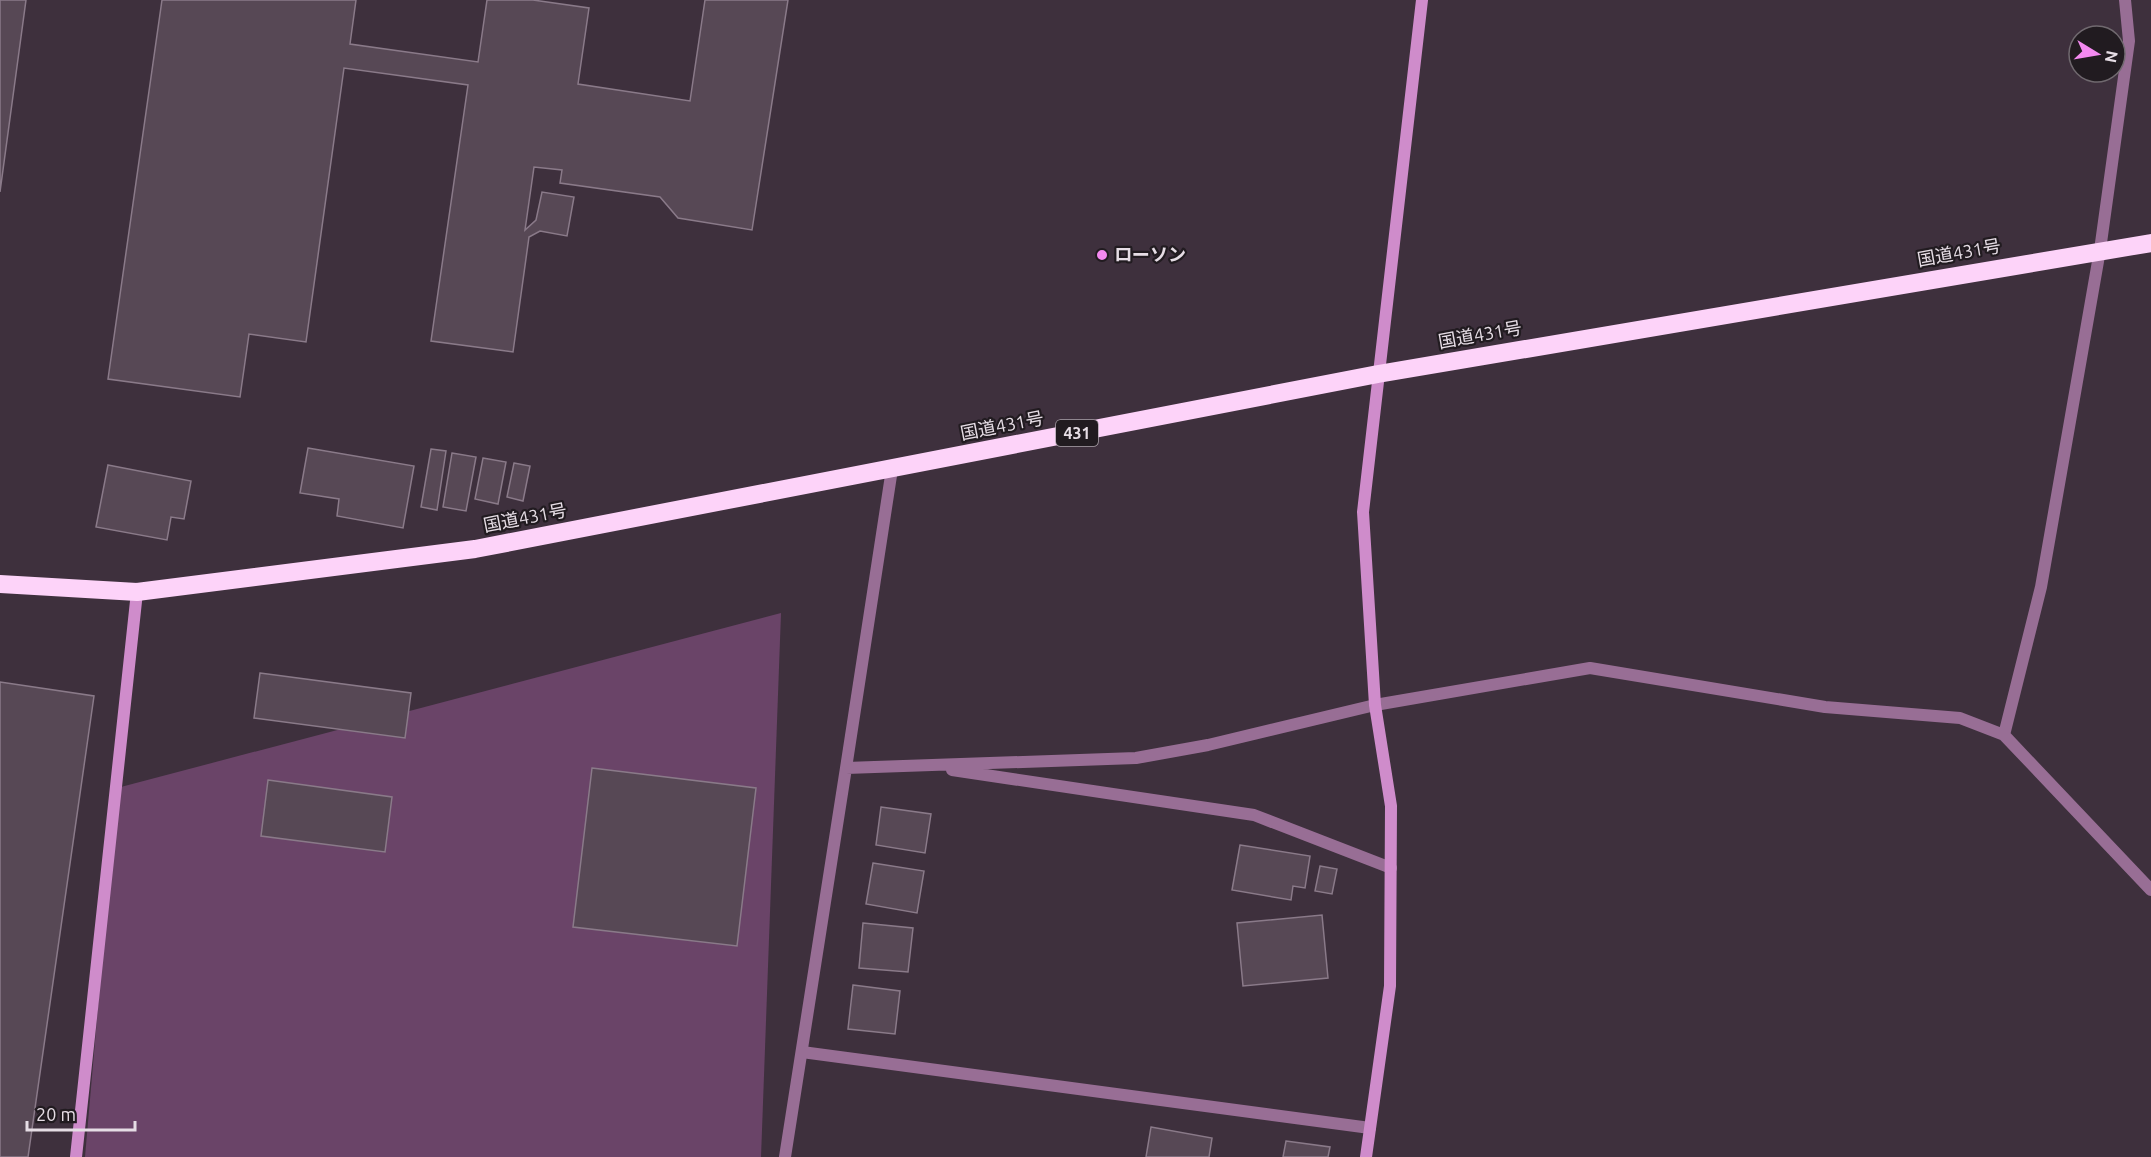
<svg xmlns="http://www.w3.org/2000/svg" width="2151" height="1157" font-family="Ubuntu,'Noto Sans JP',sans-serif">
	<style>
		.green { fill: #6a4468 }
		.building { fill: #574855; stroke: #8a7a89; stroke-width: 1.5 }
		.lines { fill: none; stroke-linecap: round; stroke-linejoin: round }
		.street { stroke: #986e95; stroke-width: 12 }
		.secondary { stroke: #cf8ccb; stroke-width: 12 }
		.highway { stroke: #fdd3f9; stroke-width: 18 }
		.poi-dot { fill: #f489f0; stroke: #211b20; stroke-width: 2 }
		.labels { text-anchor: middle; stroke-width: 4.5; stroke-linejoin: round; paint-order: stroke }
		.shield { fill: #211b20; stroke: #aba3aa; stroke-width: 1.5 }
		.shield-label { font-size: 16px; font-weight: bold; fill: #e6dde5 }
		.street-label { font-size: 18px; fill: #e6dde5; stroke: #211b20 }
		.poi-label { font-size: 18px; font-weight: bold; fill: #e6dde5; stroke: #211b20; text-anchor: start }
	</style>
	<rect width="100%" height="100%" fill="#3e303d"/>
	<path class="green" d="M781,613l-20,544h-676l32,-369z"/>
	<path class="building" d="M0,0h26l-26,192z
		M162,0h194l-6,44 128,18 9,-62h46l56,8 -11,76 112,17 15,-101h83l-36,230 -74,-12 -18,-21 -100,-14 2,-13 -28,-3 -9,63 11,-10 6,-28 32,5 -7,39 -27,-5 -11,6 -16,115 -82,-11 37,-256 -124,-17 -38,274 -57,-8 -9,63 -132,-18z
		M308,448l106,18 -11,62 -66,-12 2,-17 -39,-6z
		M431,449l15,2 -9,59 -16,-3z
		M452,453l24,4 -10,54 -23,-4z
		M483,458l23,4 -8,42 -23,-5z
		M514,463l16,3 -7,35 -16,-4z
		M108,465l83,16 -7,38 -13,-2 -4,23 -71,-13z
		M260,673l151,20 -6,45 -151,-20z
		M0,682l94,14 -66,461h-28z
		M592,768l164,20 -19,158 -164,-19z
		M268,780l124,17 -7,55 -124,-16z
		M881,807l50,7 -6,39 -49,-8z
		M1240,845l70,11 -5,32 -12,-2 -2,14 -59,-10z
		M873,863l51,8 -7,42 -51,-9z
		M1320,866l17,3 -5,25 -17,-3z
		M1322,915l6,63 -85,8 -6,-63z
		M863,923l50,5 -5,44 -49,-4z
		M853,985l47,6 -5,43 -47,-5z
		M1151,1127l61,11 -3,19h-63z
		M1286,1141l44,6 -2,10h-45z"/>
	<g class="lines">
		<path class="street" d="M892,469l-46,299 290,-10 72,-13 167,-40 215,-37 235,39 135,11 44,17 147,155
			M2004,735l37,-148 59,-337 29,-209 -4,-41
			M952,770l302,45 137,53
			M802,1052l568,76
			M785,1157l61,-389"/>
		<path class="secondary" d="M76,1157l61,-565
			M1366,1157l24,-171 1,-180 -16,-101 -12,-193 59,-512"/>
		<path class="highway" d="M0,584l137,8 338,-43 903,-175 773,-131"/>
	</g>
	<circle class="poi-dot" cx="1102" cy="255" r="6"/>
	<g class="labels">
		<rect class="shield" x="1056" y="420" width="42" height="26" rx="4.5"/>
		<g class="shield-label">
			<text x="1077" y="439">431</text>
		</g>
		<g class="street-label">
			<text transform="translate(1959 253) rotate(-10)" y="6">国道431号</text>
			<text transform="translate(1480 335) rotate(-10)" y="6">国道431号</text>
			<text transform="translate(1002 426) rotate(-11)" y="6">国道431号</text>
			<text transform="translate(525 518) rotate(-11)" y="6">国道431号</text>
		</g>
		<g class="poi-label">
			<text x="1114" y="261">ローソン</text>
		</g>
	</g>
	<g transform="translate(2097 54) rotate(101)"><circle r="28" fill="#211b20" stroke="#70696f" stroke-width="1.5"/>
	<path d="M0-4.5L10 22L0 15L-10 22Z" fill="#f489f0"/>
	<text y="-9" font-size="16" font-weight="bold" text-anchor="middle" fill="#e6dde5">N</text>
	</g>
	<path d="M27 1121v9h108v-9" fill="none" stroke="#e6dde5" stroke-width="3"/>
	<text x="36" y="1121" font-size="18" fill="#e6dde5" stroke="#211b20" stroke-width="4.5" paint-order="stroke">20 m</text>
</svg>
